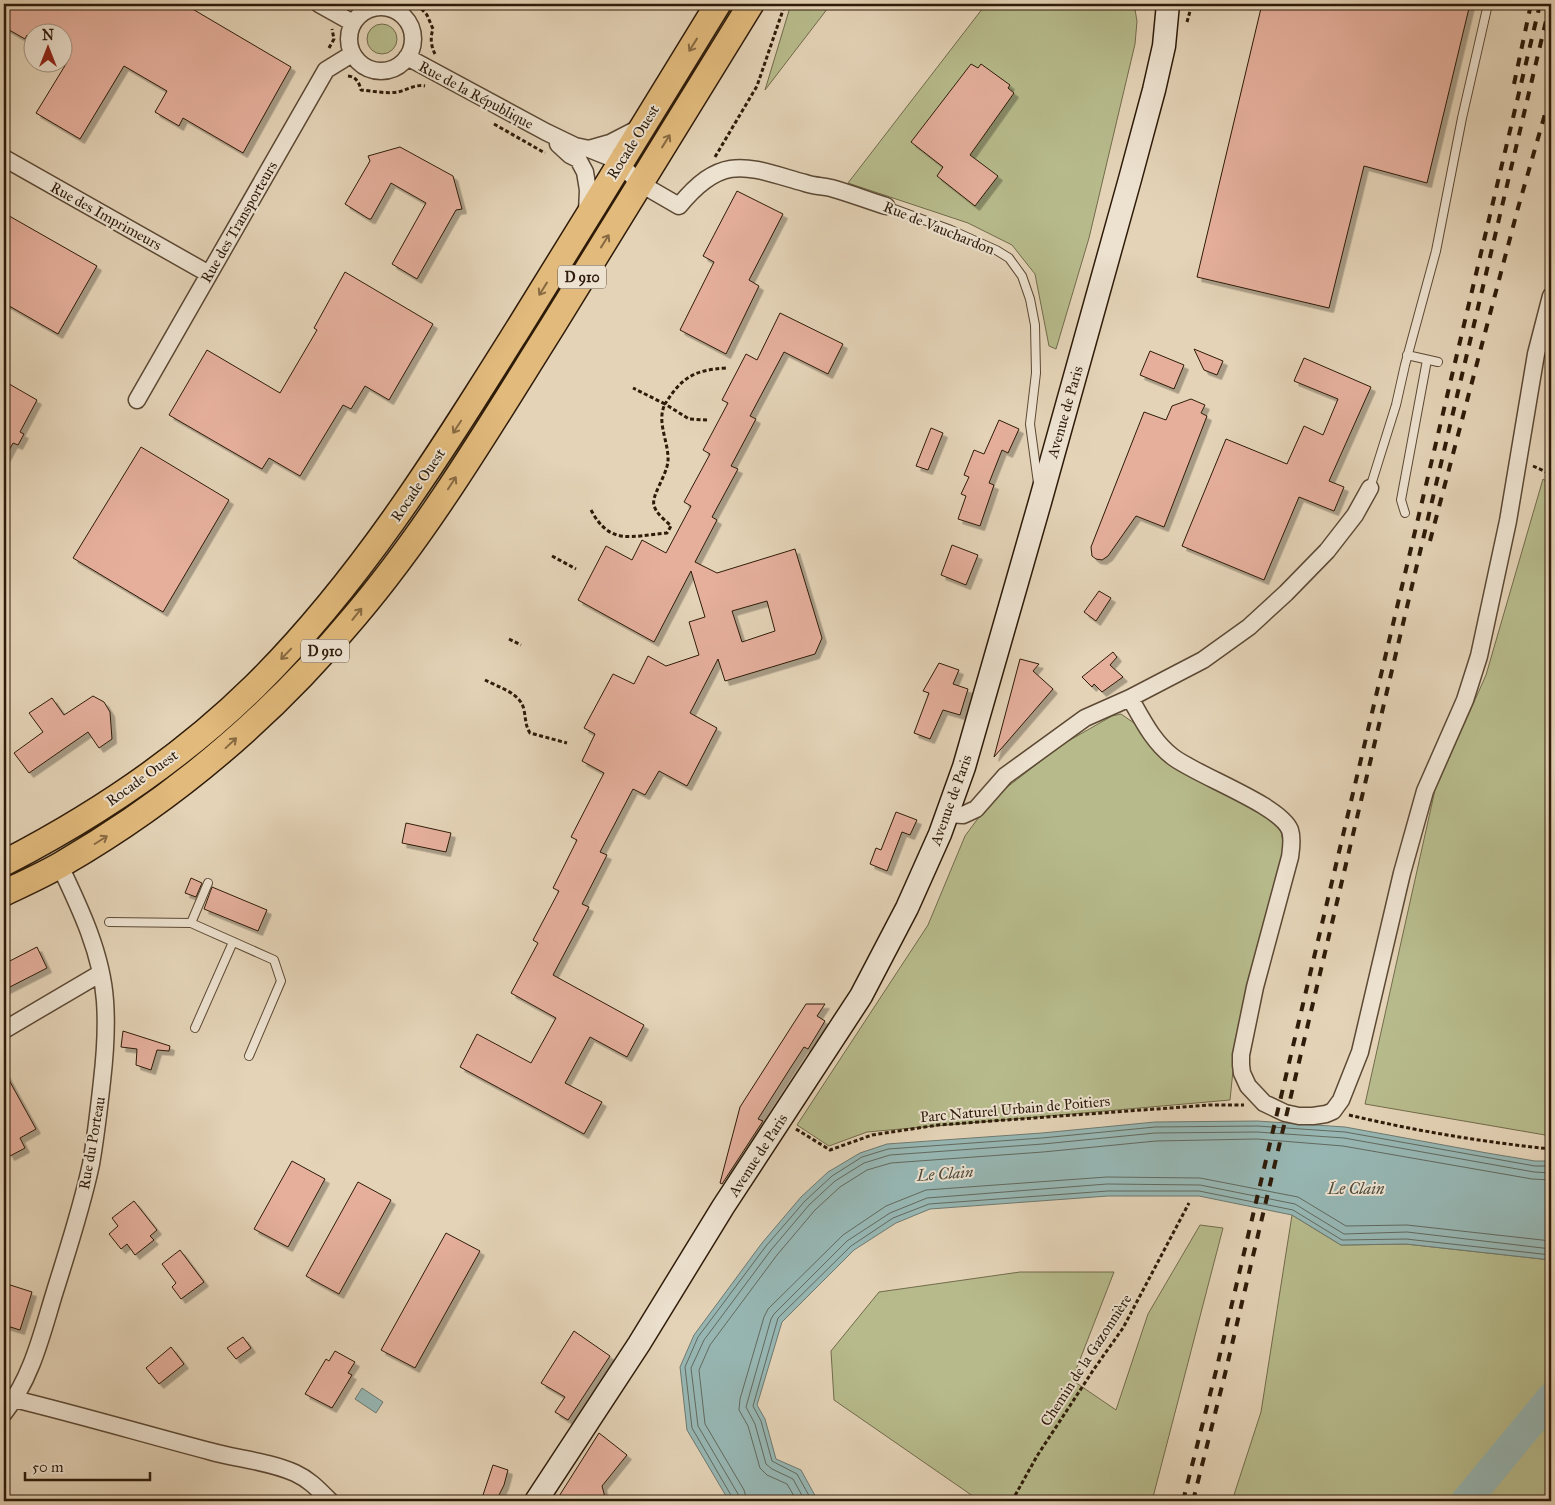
<svg xmlns="http://www.w3.org/2000/svg" width="1555" height="1505" font-family="'IM FELL Great Primer',serif">
	<style>
		.green { fill: #b7bb8c; stroke: #726b4a }
		.water { fill: #97b7b4; stroke: #6d7970 }
		.lines { fill: none; stroke-linecap: round; stroke-linejoin: round }
		.shore { stroke: #62695e; stroke-width: 1 }
		.river { stroke: #97b7b4; stroke-width: 30 }
		.building { fill: #e5af9c; stroke: #2e1b09; fill-rule: evenodd; filter: url(#shadow) }
		.service-casing { stroke: #5c4934; stroke-width: 10 }
		.minor-casing { stroke: #5c4934; stroke-width: 19 }
		.secondary-casing { stroke: #2e1b09; stroke-width: 25 }
		.primary-casing { stroke: #2e1b09; stroke-width: 28 }
		.path { stroke: #2e1b09; stroke-width: 3; stroke-dasharray: 4 2.5; stroke-linecap: butt }
		.service { stroke: #ede2d0; stroke-width: 8 }
		.minor { stroke: #ede2d0; stroke-width: 16 }
		.secondary { stroke: #ede2d0; stroke-width: 22 }
		.primary { stroke: #e2ba7c; stroke-width: 25 }
		.rail { stroke: #2e1b09; stroke-width: 4; stroke-dasharray: 9 9; stroke-linecap: butt }
		.oneway { stroke: #886a42 }
		.labels { text-anchor: middle; stroke-width: 4; stroke-linejoin: round; paint-order: stroke }
		.shield { fill: #ede2d0; stroke: #675745; stroke-width: 1 }
		.shield-label { font-size: 14px; font-weight: bold; fill: #2e1b09 }
		.street-label { font-size: 15px; fill: #2e1b09; stroke: #ede2d0 }
		.water-label { font-size: 16px; font-style: italic; fill: #4e4a3c; stroke: #ede2d0 }
	</style>
	<defs>
		<filter id="shadow"><feDropShadow dx="4.5" dy="4.5" stdDeviation="0" flood-color="#0004"/></filter>
	</defs>
	<rect width="100%" height="100%" fill="#e4d3b7"/>
	<filter id="stains"><feTurbulence type="fractalNoise" baseFrequency=".004" numOctaves="4"/><feColorMatrix values="0 0 0 0 .2 0 0 0 0 .09 0 0 0 0 .02 0 0 0 .5 -.17"/></filter>
	<radialGradient id="worn" r=".72"><stop offset=".6" stop-color="#630" stop-opacity="0"/><stop offset="1" stop-color="#630" stop-opacity=".3"/></radialGradient>
	<path class="green" d="M791,4h40l-66,86z
		M986,4h148l3,17 -2,23 -46,194 -33,111 -7,-3 -14,-72 -23,-29 -44,-22 -120,-40z
		M367 39a15 15 0 1 1 30 0a15 15 0 1 1-30 0Z
		M1543,479l8,6v651l-186,-32 70,-314 51,-115z
		M1121,714l16,11 29,37 106,57 9,13 4,19 -49,190 -6,59 -363,32 -38,14 -32,-21 131,-200 37,-89 28,-38 70,-54 49,-28z
		M1292,1215l49,30 65,-1 145,16v241h-319l29,-89z
		M1200,1225l23,3 -71,273h-172l-146,-101 -3,-49 48,-59 141,-20h94l-42,108 44,30 32,-96z"/>
	<path class="water" d="M1257,1121l88,6 142,26 48,8h16v99l-145,-16 -65,1 -49,-30 -93,-19h-91l-178,13 -34,14 -42,27 -72,72 -25,83 8,14 11,40 25,11 17,31h-89l-42,-71 -7,-63 14,-32 68,-92 39,-46 27,-25 32,-19 27,-9 155,-11 113,-11z
		M362,1388l21,14 -7,11 -21,-14z"/>
	<g class="lines">
		<path class="shore" d="M733,1501l-1,-4 -40,-69 -7,-61 13,-30 68,-91 39,-45 27,-25 30,-19 26,-8 154,-11 113,-11 102,-1 88,6 190,34h16
			M739,1501l-1,-7 -40,-68 -7,-58 13,-28 67,-90 38,-45 26,-24 29,-18 26,-8 153,-11 112,-11 102,-1 87,6 190,34 17,1
			M747,1501l-3,-11 -39,-66 -6,-54 11,-25 67,-90 38,-45 25,-23 27,-17 24,-7 152,-11 113,-11 101,-2 86,7 189,33 19,1
			M797,1501l-10,-17 -20,-9 -7,-7 -12,-42 -9,-16 1,-11 24,-82 4,-8 75,-74 43,-29 40,-16 181,-13 93,1 98,19 48,29 61,-1 144,16
			M805,1501l-12,-22 -21,-10 -6,-5 -11,-40 -9,-17 25,-88 3,-5 73,-73 43,-28 37,-15 180,-14 93,1 95,19 49,30 63,-2 144,17
			M812,1501l-15,-27 -25,-13 -11,-40 -8,-15 25,-88 73,-72 42,-28 36,-14 179,-13h91l94,19 49,30 64,-1 145,16"/>
		<path class="river" d="M1466,1501l85,-103"/>
	</g>
	<path class="building" d="M4,4h180l107,63 -48,86 -60,-35 -4,8 -24,-14 12,-21 -43,-25 -44,73 -44,-26 33,-54 -7,-3v-24h-30v7l-5,-4 -2,4 -21,-12z
		M1262,4h14l11,2 1,-2h182l-43,179 -63,-17 -35,142 -132,-31z
		M971,64l7,4 3,-4 29,21 -2,3 6,5 -44,62 28,21 -23,30 -38,-30 6,-9 -32,-25z
		M400,147l53,29 9,33 -6,1 -39,69 -25,-15 34,-61 -35,-20 -20,36h-2l-24,-15 25,-43 -2,-5z
		M737,191l46,23 -34,66 10,6 -33,68 -46,-24 34,-68 -11,-6z
		M4,213l93,53 -39,68 -54,-31z
		M345,272l88,52 -44,76 -24,-14 -14,23 -8,-4 -43,71 -31,-18 -7,11 -93,-54 38,-65 73,43 37,-63 -3,-2z
		M780,313l63,31 -15,30 -44,-22 -34,64 6,3 -25,47 7,3 -26,48 5,3 -22,42 22,11 78,-24 27,89 -7,16 -90,27 -7,-22 -28,54 27,15 -30,58 -28,-15 -14,24 -12,-6 -33,63 7,3 -25,49 7,3 -36,68 91,50 -17,32 -37,-20 -25,46 37,19 -18,32 -124,-67 17,-33 54,29 25,-45 -45,-25 27,-50 -5,-3 26,-49 -6,-3 24,-48 -6,-3 33,-64 -22,-12 13,-27 -11,-6 29,-54 21,10 14,-28 18,10 33,-11 -10,-33 16,-5 -14,-46 -37,71 -76,-42 28,-54 26,14 10,-20 24,13 25,-47 -7,-4 26,-48 -7,-4 25,-47 -6,-3 24,-46 11,6zM767,601l8,30 -33,11 -10,-31z
		M1194,349l29,12 -6,14 -13,-5z
		M1150,351l34,14 -10,24 -34,-14z
		M1304,358l67,29 -42,94 15,6 -10,24 -35,-14 -35,83 -82,-34 44,-107 61,25 17,-38 19,9 15,-36 -44,-18z
		M4,381l33,19 -17,32 4,2 -6,11 -5,-2 -9,17z
		M1191,399l14,6 -4,8 6,3 -43,111 -28,-11 -28,40 -6,4 -6,-1 -4,-3 -1,-9 53,-135 22,8 6,-14z
		M999,420l20,9 -11,24 -6,-3 -13,33 5,2 -14,41 -22,-7 8,-23 -5,-2 8,-17 -5,-2 10,-25 10,4z
		M931,428l12,5 -15,37 -12,-4z
		M141,447l88,53 -66,112 -90,-54z
		M952,545l26,10 -12,30 -25,-10z
		M1099,591l12,7 -15,23 -12,-9z
		M1113,652l4,5 -7,8 13,12 -21,15 -8,-8 -2,3 -10,-10z
		M1020,659l19,5 -6,7 20,18 -59,68z
		M939,663l20,7 -6,14 15,5 -8,26 -17,-5 -13,29 -16,-6 15,-40 -6,-2z
		M93,696l11,6 6,10 2,27 -13,9 -11,-16 -59,41 -15,-20 29,-21 -14,-19 23,-15 12,17z
		M896,812l21,8 -7,15 -8,-3 -15,39 -17,-7 6,-16 5,2z
		M406,823l45,10 -5,19 -44,-9z
		M191,878l11,5 -6,14 -11,-4z
		M212,887l55,23 -9,21 -54,-22z
		M37,947l10,21 -43,22v-26z
		M806,1004h19l-8,12 8,5 -17,28 -4,-2 -13,20 -33,52 5,2 -41,63 -2,-1 20,-76z
		M123,1031l47,15 -1,5 -12,-1 -6,20 -15,-5 1,-16 -16,-2z
		M4,1071l32,58 -16,9 5,10 -15,8 -6,-11z
		M292,1161l33,18 -37,68 -34,-18z
		M358,1182l33,18 -52,94 -33,-18z
		M134,1201l23,29 -7,6 4,4 -19,15 -8,-11 -6,5 -12,-15 9,-8 -6,-8z
		M446,1233l34,18 -65,117 -34,-18z
		M180,1250l24,32 -23,17 -9,-12 4,-4 -14,-19z
		M4,1283l28,9 -12,38 -16,-5z
		M574,1331l36,25 -42,64 -13,-8 10,-15 -24,-14z
		M243,1337l8,11 -15,11 -9,-11z
		M171,1347l13,17 -25,20 -13,-16z
		M335,1351l20,11 -7,11 4,2 -20,33 -27,-14 21,-35 3,2z
		M599,1433l28,22 -25,31 4,15h-50z
		M493,1465l15,5 -4,15 -8,16h-15z"/>
	<g class="lines">
		<g class="service-casing">
			<path id="service" d="M886,206l65,24 45,20 13,8 13,18 8,23 5,26 1,48 -6,51 8,59
				M1407,355l31,7
				M1370,488l26,-83 9,-40 31,-114 26,-133 26,-114
				M1405,513l-4,-13 26,-140
				M109,922l82,1 83,37 7,21 -32,75
				M191,923l17,-40
				M195,1028l38,-86"/>
		</g>
		<g class="minor-casing">
			<path id="minor" d="M319,4l34,19
				M349 39a32 32 0 1 1 64 0a32 32 0 1 1-64 0Z
				M407,57l139,75 29,14 14,3 25,10 27,25 38,22c44,-54 68,-39 126,-23 8,3 17,3 26,5 18,5 36,12 55,18
				M558,144l12,11 8,4 7,13 3,18 -1,22
				M589,149l21,-6 31,-16
				M4,158l205,116
				M137,400l189,-330 26,-16
				M1130,698c12,21 23,44 43,59 25,19 107,48 117,73 3,9 1,19 0,27l-35,130 -14,68v10l1,8 6,13 16,17 21,10 14,3h14l13,-2 7,-3 8,-11 19,-48 42,-179 23,-82 40,-91 14,-44 29,-135 28,-167 15,-58
				M947,814l16,1 13,-6 29,-33 80,-58 45,-20 73,-38 46,-33 37,-34 41,-42 28,-36 15,-27
				M4,1030l97,-57
				M14,1399c66,16 130,35 195,52 28,8 59,10 86,22 15,7 23,16 35,28
				M4,1413c28,-35 38,-80 51,-122 13,-42 27,-84 36,-127 5,-28 8,-56 11,-83 3,-26 5,-53 3,-80 -3,-47 -25,-93 -45,-135"/>
		</g>
		<g class="secondary-casing">
			<path id="secondary" d="M536,1501l103,-157 84,-137 138,-211 46,-88 33,-74 24,-67 76,-265 90,-323 24,-89 10,-44 4,-42"/>
		</g>
		<g class="primary-casing">
			<path id="primary" d="M4,863c91,-47 177,-104 251,-177 106,-105 184,-231 263,-357 67,-108 134,-217 200,-325
				M4,893c19,-9 39,-18 58,-29 112,-65 210,-148 293,-248 74,-87 136,-192 197,-289 66,-108 133,-215 199,-323"/>
		</g>
		<path class="path" d="M417,4l10,11 6,14c-3,9 -2,17 2,25
			M1187,22l5,-18
			M329,48l5,-9 -2,-10
			M348,76c8,1 11,6 13,14 11,1 26,4 37,2 9,-2 17,-8 27,-6
			M494,124l51,29
			M715,157l42,-71 28,-82
			M707,420l-18,-1 -24,-15c17,-27 29,-34 61,-36
			M1533,466l18,8
			M591,510c19,36 40,26 76,23l4,-7c-6,-6 -15,-12 -17,-21 -3,-9 13,-30 14,-44 1,-19 -12,-39 -3,-57l-32,-16
			M552,556l24,13
			M509,639l12,6
			M485,680c13,7 36,13 39,30 2,9 1,15 6,23l37,10
			M1349,1115c67,16 134,27 202,34
			M796,1129l34,21 42,-15 66,-10 272,-20h34
			M1012,1501l25,-45 57,-87 29,-41 66,-125"/>
		<use href="#service" class="service"/>
		<use href="#minor" class="minor"/>
		<use href="#secondary" class="secondary"/>
		<use href="#primary" class="primary"/>
		<path class="rail" d="M1514,84l17,-80
			M1430,541l88,-333 33,-115
			M1183,1501l33,-130 324,-1367
			M1193,1501l32,-127 325,-1370"/>
	</g>
	<defs><path id="oneway-shaft" d="M-6 0H5M1.5-3L5.5 0L1.5 3" fill="none" stroke-width="1.6" stroke-linecap="round" stroke-linejoin="round" transform="scale(1.25)"/></defs>
	<g class="oneway">
		<use href="#oneway-shaft" transform="translate(693 45) rotate(122)"/>
		<use href="#oneway-shaft" transform="translate(666 141) rotate(-58)"/>
		<use href="#oneway-shaft" transform="translate(605 241) rotate(-58)"/>
		<use href="#oneway-shaft" transform="translate(543 289) rotate(122)"/>
		<use href="#oneway-shaft" transform="translate(457 427) rotate(123)"/>
		<use href="#oneway-shaft" transform="translate(452 483) rotate(-57)"/>
		<use href="#oneway-shaft" transform="translate(357 614) rotate(-51)"/>
		<use href="#oneway-shaft" transform="translate(286 654) rotate(134)"/>
		<use href="#oneway-shaft" transform="translate(231 743) rotate(-43)"/>
		<use href="#oneway-shaft" transform="translate(101 840) rotate(-32)"/>
	</g>
	<g class="labels">
		<g class="shield">
			<rect x="558" y="265.5" width="48" height="23" rx="4"/>
			<rect x="301" y="639.5" width="48" height="23" rx="4"/>
		</g>
		<g class="shield-label">
			<text x="582" y="282">D 910</text>
			<text x="325" y="656">D 910</text>
		</g>
		<g class="street-label">
			<text transform="translate(476 95) rotate(28)" y="5">Rue de la République</text>
			<text transform="translate(633 142) rotate(-58)" y="5">Rocade Ouest</text>
			<text transform="translate(106 216) rotate(29)" y="5">Rue des Imprimeurs</text>
			<text transform="translate(239 222) rotate(-60)" y="5">Rue des Transporteurs</text>
			<text transform="translate(939 228) rotate(22)" y="5">Rue de Vauchardon</text>
			<text transform="translate(1065 412) rotate(-74)" y="5">Avenue de Paris</text>
			<text transform="translate(418 485) rotate(-56)" y="5">Rocade Ouest</text>
			<text transform="translate(142 778) rotate(-36)" y="5">Rocade Ouest</text>
			<text transform="translate(951 800) rotate(-70)" y="5">Avenue de Paris</text>
			<text transform="translate(1015 1109) rotate(-5)" y="5">Parc Naturel Urbain de Poitiers</text>
			<text transform="translate(92 1143) rotate(-80)" y="5">Rue du Porteau</text>
			<text transform="translate(758 1155) rotate(-57)" y="5">Avenue de Paris</text>
			<text transform="translate(1086 1360) rotate(-57)" y="5">Chemin de la Gazonnière</text>
		</g>
		<g class="water-label">
			<text transform="translate(945 1173) rotate(-4)" y="6">Le Clain</text>
			<text x="1356" y="1194">Le Clain</text>
		</g>
	</g>
	<rect width="1555" height="1505" fill="none" stroke="#e4d3b7" stroke-width="20"/>
	<rect x="5" y="5" width="1545" height="1495" fill="none" stroke="#2e1b09" stroke-width="2.5"/>
	<rect x="10" y="10" width="1535" height="1485" fill="none" stroke="#2e1b09"/>
	<g transform="translate(48 48)"><circle r="24" fill="#ede2d0" stroke="#a19280"/>
	<path d="M0-4L9 19L0 12L-9 19Z" fill="#8f2418"/>
	<text y="-8" font-size="14" font-weight="bold" text-anchor="middle" fill="#2e1b09">N</text>
	</g>
	<path d="M25 1472v8h125v-8" fill="none" stroke="#2e1b09" stroke-width="2.5"/>
	<text x="32" y="1472" font-size="15" fill="#2e1b09" stroke="#ede2d0" stroke-width="4" paint-order="stroke">50 m</text>
	<rect width="100%" height="100%" filter="url(#stains)"/>
	<rect width="100%" height="100%" fill="url(#worn)"/>
</svg>
